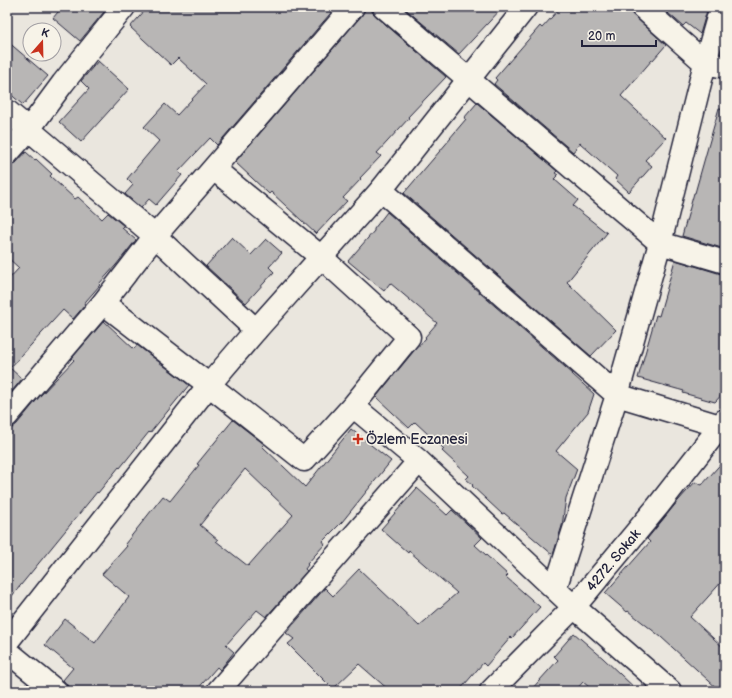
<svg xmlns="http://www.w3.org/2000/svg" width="732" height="698" font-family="'Balsamiq Sans',sans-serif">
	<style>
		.building { fill: #b8b6b5; stroke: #22223b; fill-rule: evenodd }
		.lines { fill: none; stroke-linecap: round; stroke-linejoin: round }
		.street-casing { stroke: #22223b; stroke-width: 25 }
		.secondary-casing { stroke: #22223b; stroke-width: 25 }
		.street { stroke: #f7f3e8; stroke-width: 22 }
		.secondary { stroke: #f7f3e8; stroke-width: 22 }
		.poi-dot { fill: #c8321e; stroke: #f7f3e8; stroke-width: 1.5 }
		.labels { text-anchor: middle; stroke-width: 3; stroke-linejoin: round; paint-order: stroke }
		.poi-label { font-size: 14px; fill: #22223b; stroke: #f7f3e8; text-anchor: start }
		.street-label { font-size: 14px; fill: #22223b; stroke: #f7f3e8 }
	</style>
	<rect width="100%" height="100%" fill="#eae6de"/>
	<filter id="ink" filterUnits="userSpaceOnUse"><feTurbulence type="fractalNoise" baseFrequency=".025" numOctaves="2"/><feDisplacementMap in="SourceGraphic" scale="8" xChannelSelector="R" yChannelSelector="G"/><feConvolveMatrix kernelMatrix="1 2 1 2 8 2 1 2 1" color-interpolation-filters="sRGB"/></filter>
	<g filter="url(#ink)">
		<path class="building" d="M62,7h46l-28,34 -27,-23z
			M148,7h188l-119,138 -7,-7 -32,34 4,3 -26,30 -7,-6 -8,9 -16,-14 8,-9 -6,-6 32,-38 -15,-14 21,-23 12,11 29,-31 -28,-26 -7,7 -41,-38z
			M365,7h7v5l4,4 70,61 -38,40 1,1 -32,35 4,3 -21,22 1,1 -18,19 4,3 -31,33 -45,-42 -2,2 -34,-32 127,-147 3,-5z
			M403,7h100l-44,47z
			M561,7h69v4l4,5 32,29 -13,15h-1l-31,36 45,42 -21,22 7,6 -23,26 -14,-13 2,-3 -37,-33 -7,9 -79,-68 3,-4 -2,-2 45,-52 2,2z
			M661,7h47l-8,27 -14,-11 -3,3z
			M7,41l41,35 -25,29 -16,-14z
			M98,61l31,28 -48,53 -22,-20 30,-33 -8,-8z
			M477,103l80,68 -2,2 3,2 -4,4 24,21 -5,6 34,27 -40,49 49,48 -25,26 -187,-163 47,-55h-1l16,-19 -2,-1z
			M719,108l6,1v140l-43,-13 12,-43h1z
			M26,152l9,8 1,-1 16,15 -2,2 25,23 3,-2 24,22 6,-6 16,13 -2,2 14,12 -20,25 -17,19 1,1 -14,16 -2,3 1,1 -12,14 -10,-9 -53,58 12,11 -15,18v-116l12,-13 -12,-11v-91h4l5,-3z
			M387,212l186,162h-1l22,20 -6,18 -32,39 21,18 -11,29 -4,28 -9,29 -49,-42 -2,1 -30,-28 1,-1 -7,-6 3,-3 -27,-25 2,-2 -29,-27 -6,6 -33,-31 37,-45 13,-14 -1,-1 12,-14 -47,-40 -6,8 -36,-30 26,-30v-2z
			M232,237l19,18 15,-16 16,14 -13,14 5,5 -28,31 -40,-37z
			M675,260l46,14h4v117l-10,11 -32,-9 1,-2 -46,-13 18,-63 3,1z
			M104,321l30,28 3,-4 52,40 -39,48 -1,-1 -29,36 -1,-1 -21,26 -1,-1 -90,110v-174h5l5,-4 23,-28 34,-36 -2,-2z
			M233,420l31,24 -2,2 43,41 46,-58 40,32 -49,61 -19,19 2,3 -18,20 1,1 -3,4 2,2 -41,46 -9,-7 -31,35 8,7 -14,18 -3,-3 -21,24h-128v-5l-5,-6 10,-12 -28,-23 20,-26 30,24 34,-46 -27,-23 25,-28 -2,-2 38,-48 7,5 29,-36 -2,-1zM245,469l48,46 -45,51 -32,-25 2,-1 -18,-15z
			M725,459v119l-35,39 35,32v42h-5l-59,-54 -33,-26 -1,1 -22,-19 45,-51 -3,-3 31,-38 17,-19 7,3z
			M417,488l30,27 5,-5 30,28 -7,7 33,30 -2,2 34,30 -28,31 -1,-1 -25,29 -3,-3 -24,28h-69l-31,-27 -26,25 -45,-45 6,-5 -8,-6 39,-45 8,8 26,-27 60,57 38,-33 -48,-42 -1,2 -27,-24z
			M574,633l29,25 35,33h-44l-11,-9 -8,9h-45l28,-31 -4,-4z"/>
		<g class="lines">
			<g class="street-casing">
				<path id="street" d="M384,7l276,236 65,19
					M642,7l63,56 20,4
					M7,111l148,125 101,94
					M7,154l22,-25 34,-46 61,-76
					M214,169l107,88 88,80 -56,69 66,55 -201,230
					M381,190l236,205 103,31
					M103,303l106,82 95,75 49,-54
					M7,416l96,-113 52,-67 198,-229
					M419,461l155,146 96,84
					M555,589l62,-194 43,-152 45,-180 16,-56
					M7,651l49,40
					M491,691l83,-84 84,-101 67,-86"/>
			</g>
			<g class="secondary-casing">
				<path id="secondary" d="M7,642l202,-257 47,-55 125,-140 145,-183"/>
			</g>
			<use href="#street" class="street"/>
			<use href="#secondary" class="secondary"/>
		</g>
	</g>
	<path class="poi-dot" d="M356 433h4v4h4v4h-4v4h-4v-4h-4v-4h4z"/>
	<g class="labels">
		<g class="poi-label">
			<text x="366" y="444">Özlem Eczanesi</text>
		</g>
		<g class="street-label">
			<text transform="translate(613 560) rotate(-50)" y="5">4272. Sokak</text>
		</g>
	</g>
	<rect width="732" height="698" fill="none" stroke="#f7f3e8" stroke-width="24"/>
	<rect x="12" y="12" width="708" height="674" fill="none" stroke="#22223b" stroke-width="1.5" filter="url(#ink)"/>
	<g transform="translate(42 42) rotate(20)"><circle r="19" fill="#f7f3e8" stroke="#a29fa3"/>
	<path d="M0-3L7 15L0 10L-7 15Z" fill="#c8321e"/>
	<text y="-6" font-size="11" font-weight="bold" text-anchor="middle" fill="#22223b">K</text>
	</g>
	<path d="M582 40v6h74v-6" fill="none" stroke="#22223b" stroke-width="2"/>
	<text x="588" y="40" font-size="12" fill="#22223b" stroke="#f7f3e8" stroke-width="3" paint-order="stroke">20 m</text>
</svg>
